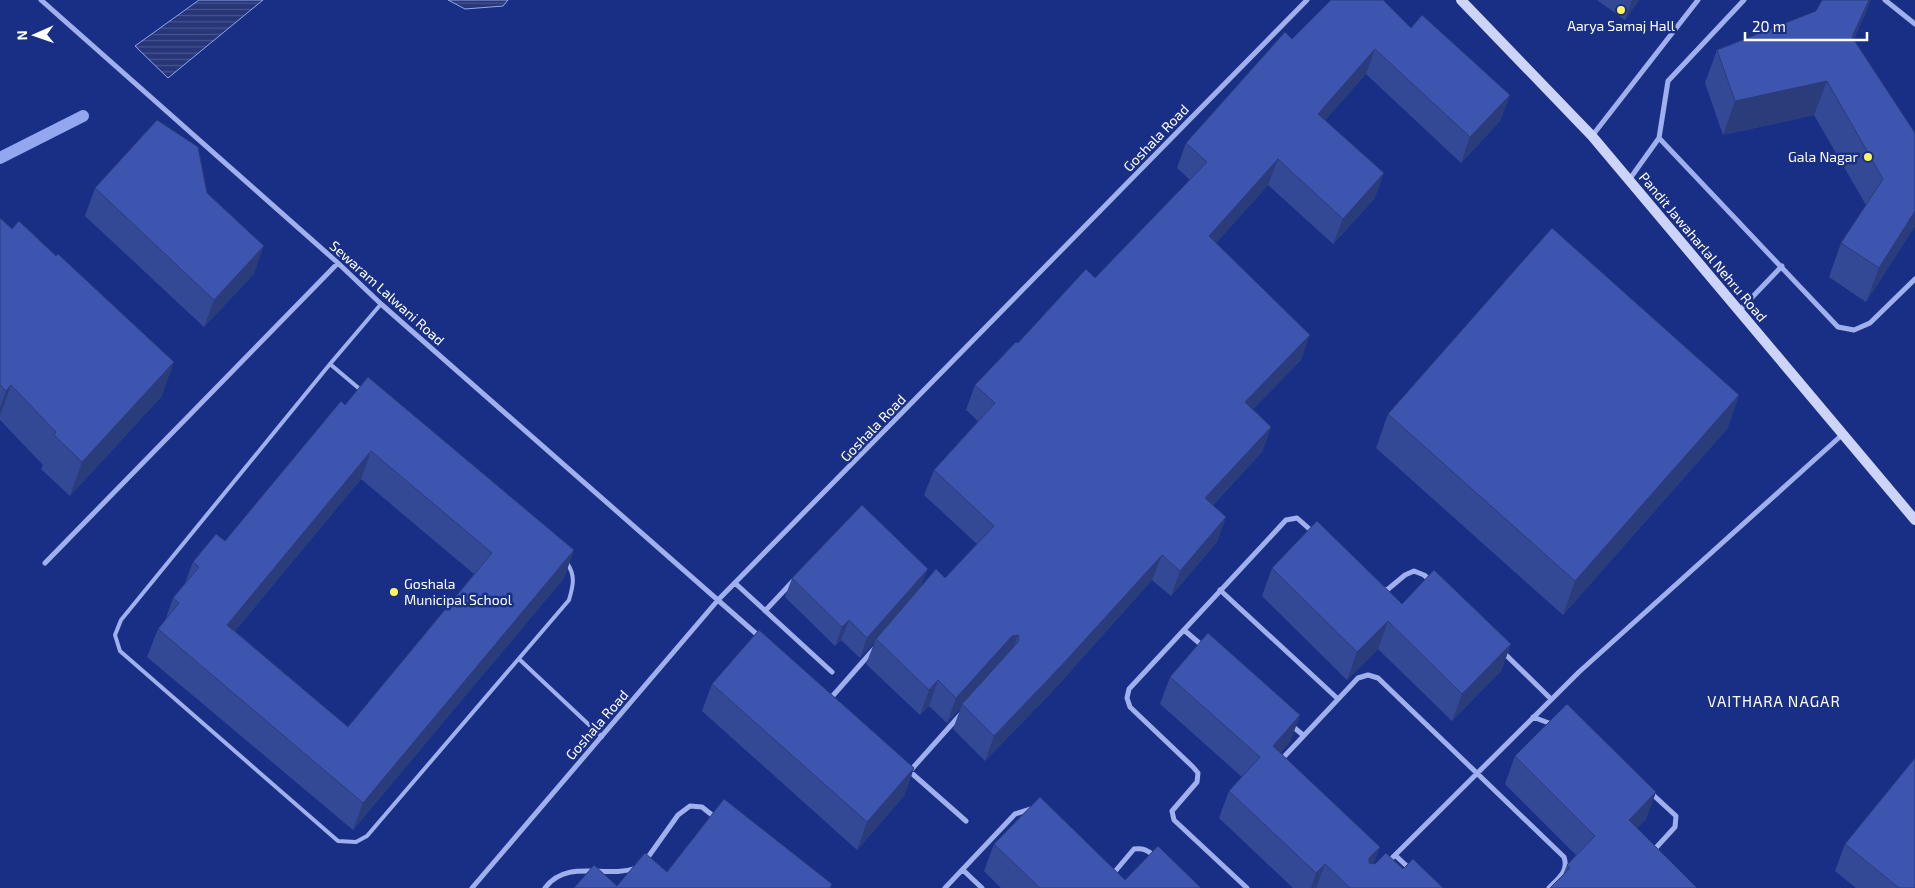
<svg xmlns="http://www.w3.org/2000/svg" width="1915" height="888" font-family="'Exo 2',sans-serif">
	<style>
		.water { fill: url(#water-rules); stroke: #92a7ef }
		.lines { fill: none; stroke-linecap: round; stroke-linejoin: round }
		.stream { stroke: #92a7ef; stroke-width: 12 }
		.lane { stroke: #9fb0ed; stroke-width: 4 }
		.street { stroke: #9fb0ed; stroke-width: 5 }
		.secondary { stroke: #ccd5f9; stroke-width: 10 }
		.wall { fill: #344996; fill-rule: evenodd }
		.shaded-wall { fill: #2b3c7a }
		.building { fill: #3d55ae; stroke: #2b3c7a; fill-rule: evenodd }
		.poi-dot { fill: #fff65b; stroke: #192f86; stroke-width: 2 }
		.labels { text-anchor: middle; stroke-width: 5; stroke-linejoin: round; paint-order: stroke }
		.poi-label { font-size: 14px; fill: #fff; stroke: #192f86 }
		.street-label { font-size: 14px; fill: #fff; stroke: #192f86 }
		.neighbourhood-label { font-size: 15px; letter-spacing: 1px; fill: #fff; stroke: #192f86 }
	</style>
	<defs>
		<pattern id="water-rules" width="6" height="5" patternUnits="userSpaceOnUse" patternTransform="scale(1.25)"><rect width="6" height="5" fill="#263678"/><path d="M0 2.5h6" fill="none" stroke="#47548c"/></pattern>
	</defs>
	<rect width="100%" height="100%" fill="#192f86"/>
	<path class="water" d="M199,0h64l-95,78 -33,-32z
		M448,0h60l-5,6 -38,3z"/>
	<g class="lines">
		<path class="stream" d="M0,158l83,-42"/>
		<path class="lane" d="M381,304l-51,60 -209,256 -6,15 5,16 218,190 18,1 11,-6 202,-236c4,-14 7,-24 -2,-37
			M330,364l32,27
			M519,659l83,78"/>
		<path class="street" d="M41,0l297,263 43,41 380,334
			M1885,0l30,24
			M1592,136l106,-136
			M1659,138l179,189 16,3 16,-7 45,-44
			M1629,180l30,-42 9,-57 76,-81
			M1739,311l43,-45
			M45,563l293,-300
			M735,583l97,89
			M1382,589l5,1 18,-15 9,-4 10,4 7,6
			M1220,590l118,109
			M765,611l29,-31
			M1184,630l21,18
			M1503,652l48,47
			M830,699l44,-50
			M1533,717l21,8
			M1291,725l12,10
			M1280,761l78,-83 10,-3 10,3 186,179c5,15 -6,21 -15,31
			M907,769l59,52
			M910,771l51,-57
			M1650,792l26,24 -1,11 -22,24
			M1395,855l16,15
			M646,860l32,-45 12,-9 12,1 15,12
			M1387,863l192,-191 264,-238
			M963,870l19,18
			M1112,875l22,-26c9,-1 14,1 20,7
			M472,888l246,-288 589,-600
			M545,888c22,-30 61,-9 91,-20
			M945,888l70,-74 16,-5 2,3
			M1247,888l-73,-68 -2,-9 25,-29 1,-9 -5,-6 -63,-60 -3,-9 2,-9 157,-169 11,-2 17,15"/>
		<path class="secondary" d="M1461,0l131,136 323,384"/>
	</g>
	<path class="wall" d="M1597,0h42l-14,20z
		M1869,5l-15,34 61,187 -49,76 -37,-25 12,-34 25,-38 -52,-90 -91,20 -18,-52 12,-33z
		M1411,28l99,67 -10,26 -39,42 -95,-89 -41,46 50,78 -42,46 -65,-59 -52,58 85,117 -48,49 18,18 -9,25 -49,53 13,12 -9,25 -46,54 -19,-16 -100,112 -67,69 -32,-32 8,-22 -14,16 -18,-17 -9,9 -54,-51 9,-23 -15,17 -19,-18 -6,6 -50,-49 7,-19 129,8 24,-8 32,-34 -53,-49 10,-25 44,-49 -12,-11 9,-25 43,-42 77,-65 95,-98 -13,-12 9,-25 106,-104z
		M95,188l112,5 47,81 -50,53 -119,-111z
		M0,218l162,178 -92,100 -29,-27 2,-4 -43,-45z
		M1739,395l-12,34 -164,186 -187,-167 12,-34z
		M345,405l229,145 -10,28 -211,252 -206,-173 11,-28 7,-8 8,-23 12,-15 8,-21 32,-21zM361,479l113,95 -126,153 -113,-96z
		M1272,568l130,36 109,40 -10,27 -49,50 -74,-72 -31,31 -85,-84z
		M1170,677l130,38 -10,27 -10,11 100,94 -7,17 30,5 40,19h-150l-74,-70 10,-27 13,-14 -82,-73z
		M712,684l202,84 -10,28 -47,54 -155,-139z
		M1515,756l141,36 -10,27 -9,9 -74,47 4,-10 9,-10 -71,-71z
		M994,844l131,36 76,8h-200l-17,-17z
		M1845,844l70,44h-59l-21,-17z"/>
	<path class="shaded-wall" d="M1632,0h7l-14,20z
		M1869,0h2l-2,5 -29,66 12,-34z
		M1375,49l-9,25 -57,65 9,-25z
		M1827,81l-13,34 -91,20 12,-34z
		M1510,95l-10,26 -39,42 9,-26z
		M1278,159l-10,26 -68,76 9,-25z
		M1384,173l-9,25 -42,46 10,-25z
		M1915,211v15l-49,76 13,-34z
		M264,246l-10,28 -50,53 10,-27z
		M1310,335l-9,25 -65,67 9,-25z
		M174,362l-12,34 -92,100 12,-34z
		M11,385l-11,31v-8l6,-17z
		M1739,395l-12,34 -164,186 12,-34z
		M1271,427l-9,25 -67,71 10,-25z
		M371,451l-10,28 -144,173 10,-27z
		M1226,517l-9,25 -46,54 9,-25z
		M574,550l-10,28 -211,252 10,-27z
		M1162,555l-10,25 -100,112 -67,69 9,-25z
		M928,569l-8,19 -44,51 -1,2 -15,17 7,-20z
		M849,620l-8,20 -6,6 7,-19z
		M1388,621l-10,28 -31,31 10,-28z
		M1018,635l-9,25 -47,44 -1,3 -14,16 9,-25 56,-62z
		M1511,644l-10,27 -49,50 10,-27z
		M938,680l-9,26 -9,9 9,-25z
		M1300,715l-10,27 -27,32 10,-28z
		M914,768l-10,28 -47,54 10,-28z
		M1656,792l-10,27 -27,28 10,-27z
		M1380,847l-10,27 -1,-16z
		M1325,864l-9,24h-5l5,-15z"/>
	<path class="building" d="M1331,0h52l28,28 11,-13 88,80 -40,42 -95,-88 -57,65 66,59 -41,46 -65,-60 -69,77 101,99 -65,67 26,25 -66,71 21,19 -46,54 -18,-16 -101,111 -67,70 -32,-32 56,-62 1,-4 -1,-3 -6,1 -56,62 -18,-18 -9,10 -53,-51 60,-70 9,9 49,-52 -60,-56 61,-67 -20,-18 41,-43 2,1 68,-74 9,9 112,-116 -21,-19 99,-111 7,7z
		M1822,0h47l-17,37 63,96v78l-36,57 -38,-25 42,-64 -56,-98 -92,20 -18,-51 99,-39z
		M157,120l41,27 9,46 57,53 -50,54 -119,-112z
		M0,218l12,11 7,-8 37,35 2,-2 116,108 -92,100 -28,-27 2,-3 -45,-47 -5,6 -6,-6z
		M1552,228l187,167 -164,186 -187,-167z
		M368,377l206,173 -211,253 -205,-174 21,-26 -6,-5 26,-31 -6,-5 23,-28 9,7 116,-140 4,4zM371,451l121,102 -144,174 -121,-102z
		M862,505l66,64 -61,69 -18,-18 -7,7 -50,-49z
		M1317,521l85,83 32,-34 77,74 -49,50 -74,-73 -31,31 -85,-84z
		M759,630l155,138 -47,54 -155,-138z
		M1208,633l92,82 -27,31 107,101 -11,11v5l6,1 11,-11 17,16 10,-10 30,29h-93l-25,-24 -9,9 -87,-82 31,-34 -90,-80z
		M1567,704l89,88 -27,28 68,68h-147l20,-20 -3,-3 28,-29 -80,-80z
		M1915,758v130h-16l-54,-44z
		M1040,797l85,83 33,-34 43,42h-161l-46,-44z
		M724,799l108,85 -2,4h-256l20,-23 23,21 28,-33 22,19z"/>
	<g class="poi-dot">
		<circle cx="1621" cy="10" r="5"/>
		<circle cx="1868" cy="157" r="5"/>
		<circle cx="394" cy="592" r="5"/>
	</g>
	<g class="labels">
		<g class="poi-label">
			<text x="1621" y="31">Aarya Samaj Hall</text>
			<text x="1858" y="162" text-anchor="end">Gala Nagar</text>
			<text x="404" y="589" text-anchor="start">Goshala<tspan x="404" dy="16">Municipal School</tspan></text>
		</g>
		<g class="street-label">
			<text transform="translate(1156 138) rotate(-46)" y="5">Goshala Road</text>
			<text transform="translate(1703 247) rotate(50)" y="5">Pandit Jawaharlal Nehru Road</text>
			<text transform="translate(387 293) rotate(42)" y="5">Sewaram Lalwani Road</text>
			<text transform="translate(873 428) rotate(-46)" y="5">Goshala Road</text>
			<text transform="translate(597 725) rotate(-49)" y="5">Goshala Road</text>
		</g>
		<g class="neighbourhood-label">
			<text x="1774" y="707">VAITHARA NAGAR</text>
		</g>
	</g>
	<g transform="translate(35 35) rotate(268)" stroke="#192f86" stroke-width="4" paint-order="stroke">
	<path d="M0-4L9 19L0 12L-9 19Z" fill="#ffffff"/>
	<text y="-8" font-size="14" font-weight="bold" text-anchor="middle" fill="#ffffff">N</text>
	</g>
	<path d="M1745 32v8h122v-8" fill="none" stroke="#ffffff" stroke-width="2.5"/>
	<text x="1752" y="32" font-size="15" fill="#ffffff" stroke="#192f86" stroke-width="4" paint-order="stroke">20 m</text>
</svg>
